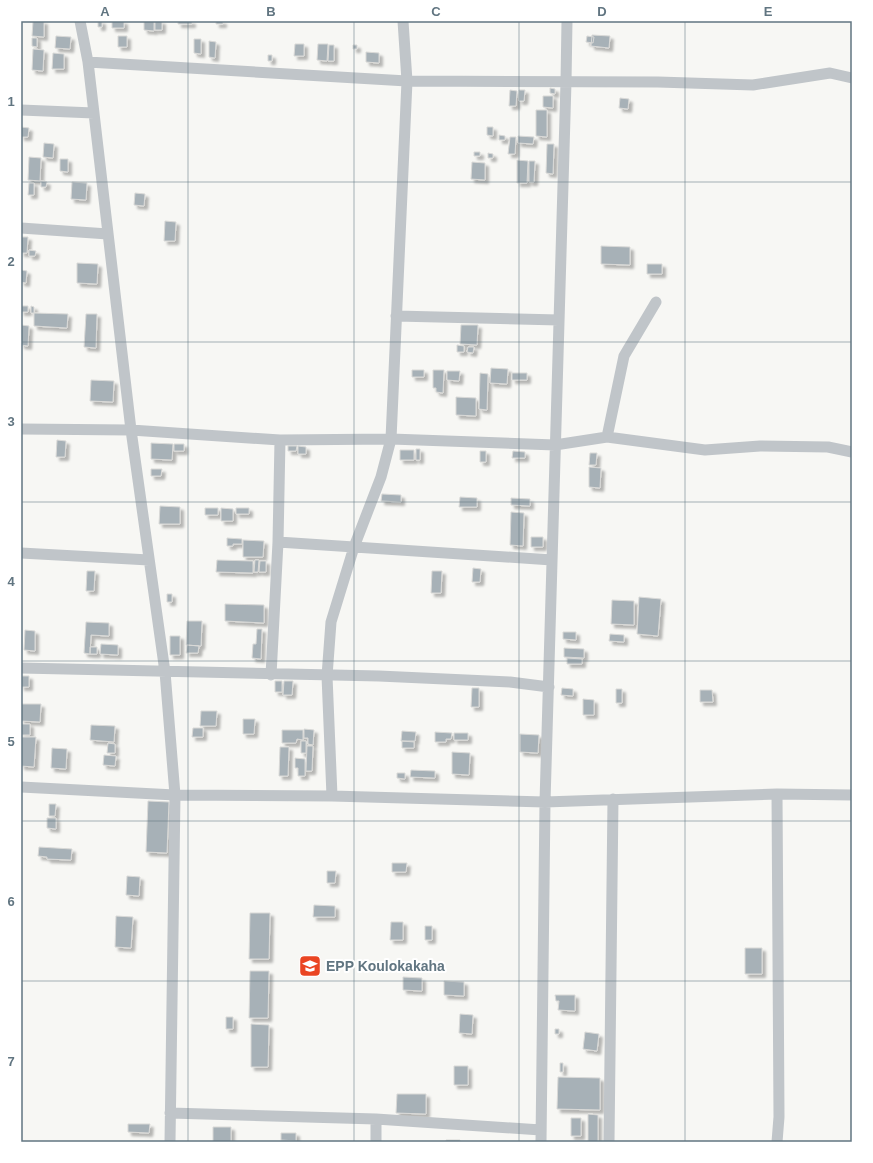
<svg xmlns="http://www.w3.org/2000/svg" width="873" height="1163" font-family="Helvetica,sans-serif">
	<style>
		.building { fill: #a7b1b7; stroke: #d9d9d7; filter: url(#shadow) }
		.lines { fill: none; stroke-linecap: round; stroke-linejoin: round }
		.minor { stroke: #c0c5c9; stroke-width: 11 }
		.grid { fill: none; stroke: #617581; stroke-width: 1; stroke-opacity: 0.55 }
		.labels { text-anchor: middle; stroke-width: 4; stroke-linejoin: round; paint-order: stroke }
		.poi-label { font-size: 14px; font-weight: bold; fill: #617581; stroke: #fff; text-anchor: start }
		.neatline { fill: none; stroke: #617581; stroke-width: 1.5 }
		.grid-label { font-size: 13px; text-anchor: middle; font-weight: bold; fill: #617581 }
	</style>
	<defs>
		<filter id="shadow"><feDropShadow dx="3.5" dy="3.5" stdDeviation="1" flood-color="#0004"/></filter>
	</defs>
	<rect width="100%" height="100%" fill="#f7f7f4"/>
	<path class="building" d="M33,21h11v16l-12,-1z
		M98,21h4v6h-4z
		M112,21h12v7h-12z
		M144,21h10v10l-10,-1z
		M155,21h7v9h-7z
		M178,21h14v3h-14z
		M216,21h7v3h-7z
		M592,35l18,1 -1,12 -18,-2z
		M56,36l15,1 -1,12 -15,-1z
		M118,36h9v11h-9z
		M587,36l7,1 -1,6 -7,-1z
		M32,38h5v9l-5,-1z
		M194,39h7v15l-7,-1z
		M209,41l7,1 -1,16 -6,-1z
		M295,44h9v12h-10z
		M318,44h10l-1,17 -10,-1z
		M329,45h5v16h-6z
		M353,45h4v4h-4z
		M33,49l11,1 -1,21 -11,-1z
		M366,52l13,1v10l-13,-1z
		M53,53l11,1v15h-12z
		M268,55h4v6h-4z
		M550,88l5,1v5l-5,-1z
		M510,90l7,1 -1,15h-7z
		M519,90h6l-1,11h-5z
		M543,96h10v12l-10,-1z
		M620,98l9,1 -1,10 -9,-1z
		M536,110h11v27l-11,-1z
		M21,127l8,1 -1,9h-7z
		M487,127h6v9l-6,-1z
		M499,135l6,1v4h-6z
		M518,136l16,1 -1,7 -15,-1z
		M510,137h6l-1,17h-7z
		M44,143l10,1 -1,14 -10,-1z
		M547,144h7l-1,30 -7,-1z
		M474,152h6v4h-6z
		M488,153l5,1v4h-5z
		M29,157l12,1 -1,23 -12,-1z
		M60,159h8v13l-8,-1z
		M517,160l11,1 -1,22h-10z
		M529,161h6l-1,21h-5z
		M472,162l13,1v17l-14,-1z
		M41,181l6,1 -1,5h-5z
		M72,182l15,1 -1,17 -15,-1z
		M29,183h5v12h-6z
		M135,193l10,1 -1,12 -10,-1z
		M165,221l11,1 -1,19h-11z
		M21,237h7l-1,16h-6z
		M601,246l29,1v18l-29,-1z
		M29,250l7,1 -1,5h-6z
		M77,263l21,1 -1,20 -20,-1z
		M647,264h15v10h-15z
		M21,270l6,1 -1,12 -5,-1z
		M21,306h7v6h-7z
		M31,306l3,1v6h-3z
		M34,313l34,1 -1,14 -33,-2z
		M86,314h11l-1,34 -12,-1z
		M21,325l8,1 -1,20 -7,-1z
		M461,325h17l-1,20 -17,-1z
		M457,345l7,1v6h-7z
		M468,347h6l-1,6 -6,-1z
		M491,368l17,1 -1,15 -17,-1z
		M412,370h12v7h-12z
		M433,370h11l-1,23 -7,-1v-4h-3z
		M447,371h13l-1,10 -12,-1z
		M480,373l8,1 -1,36 -8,-1z
		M512,373h15v7h-15z
		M91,380l23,1 -1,21 -23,-1z
		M456,397l20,1v18l-20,-1z
		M57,440l9,1 -1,16h-9z
		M151,443l22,1 -1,16 -21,-1z
		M174,444h10v7h-10z
		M288,446h9l-1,5h-8z
		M298,446l8,1v7h-8z
		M416,449h4v11h-4z
		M400,450h14v10h-14z
		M480,451h6v11h-6z
		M513,451l12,1v6h-13z
		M590,453h7l-1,12h-7z
		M589,467l12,1 -1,20 -11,-1z
		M151,469h11l-1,7h-10z
		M382,494l19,1v7l-20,-1z
		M460,497l17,1v9h-18z
		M511,498l19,1v7l-19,-1z
		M160,506l20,1v17h-21z
		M205,508h13v7h-13z
		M221,508l12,1v12h-12z
		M236,508h13v6h-13z
		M511,512l13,1 -1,33 -13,-1z
		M531,537h12v10h-12z
		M227,538l15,1v5h-9v2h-6z
		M243,540l21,1 -1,16h-20z
		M217,560l36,1v12l-37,-1z
		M255,560h4l-1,12h-4z
		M260,561h6v11h-7z
		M473,568l8,1 -1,13h-8z
		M87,571h8l-1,20h-8z
		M432,571h10l-1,22h-10z
		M167,594h5v8h-5z
		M639,597l22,2 -3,37 -21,-2z
		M612,600l22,1v24l-23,-1z
		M225,604l39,1v18l-39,-2z
		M187,621h15l-1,25 -15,-1z
		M86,622l23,1v13l-18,-1 -1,19 -6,-1z
		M257,629h5l-1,30 -9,-1 1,-14h3z
		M25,630l10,1v20l-11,-1z
		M563,632h13v8l-13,-1z
		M610,634l14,1v7l-15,-1z
		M170,636h10v19h-10z
		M101,644l17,1v10l-18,-1z
		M187,645l12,1 -1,7h-12z
		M90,647h7v7h-7z
		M564,648l20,1v9l-20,-1z
		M567,658l15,1v5h-15z
		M21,676h8v11h-8z
		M275,681h7v11h-7z
		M284,681h9l-1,14h-9z
		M472,688h7v19h-8z
		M562,688l11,1v7l-12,-1z
		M616,689h6v14h-6z
		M700,690h12l1,12h-13z
		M583,699l11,1v15h-11z
		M21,704h20l-1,18 -19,-1z
		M201,711h16l-1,15h-16z
		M243,719h12l-1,15h-11z
		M21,724h9v11h-9z
		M91,725l24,1 -1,16 -24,-2z
		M193,728h10v9h-11z
		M304,729l10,1 -1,15 -5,-1v-6h-4z
		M282,730h21v10l-6,-1 -1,4h-14z
		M402,731l14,1 -1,9h-14z
		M435,732l17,1 -1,6h-5v3h-11z
		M454,733h14v7h-14z
		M520,734l19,1 -1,18 -18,-1z
		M21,737h15l-2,30 -13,-1z
		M301,741h5v12h-5z
		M402,741l12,1v6h-12z
		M108,743l7,1v9h-8z
		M307,746h6l-1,25h-6z
		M280,747h9l-1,29h-9z
		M52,748l15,1 -1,20 -15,-1z
		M452,752l18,1 -1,22 -17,-1z
		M104,755l12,1 -1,10 -12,-1z
		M295,758l10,1v17h-7v-8h-3z
		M411,770l24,1v7l-25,-1z
		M397,773h8v6l-8,-1z
		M148,801l21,1 -2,51 -21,-1z
		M49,804h7l-1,12h-6z
		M47,818h9v11l-9,-1z
		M39,847l33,2 -1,11 -24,-1v-2l-9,-1z
		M392,863h15l-1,9h-14z
		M327,871h9l-1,12h-8z
		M127,876l13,1 -1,19 -13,-1z
		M314,905l21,1v11h-22z
		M250,913h20l-1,46h-20z
		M116,916l17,1 -2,31 -16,-1z
		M391,922h12v18h-13z
		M425,926h7v14h-7z
		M745,948h17v26h-17z
		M250,971h19l-1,47h-19z
		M403,977l19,1v13l-19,-1z
		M444,981l20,1v14l-20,-1z
		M555,995h20v16l-17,-1 1,-9h-3z
		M460,1014l13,1 -1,19 -13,-1z
		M226,1017h7v12h-7z
		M251,1024l18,1 -1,42h-17z
		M555,1029h4v5h-4z
		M585,1032l14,2 -2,17 -14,-2z
		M560,1063h3v9h-3z
		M454,1066h14v19h-14z
		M558,1077l42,1v32l-43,-1z
		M397,1094h29v20l-30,-1z
		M588,1114l10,1v27h-10z
		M571,1118h10v18h-10z
		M128,1124h22l-1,9 -21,-1z
		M213,1127h18v15h-18z
		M281,1133h15v8l-15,-1z
		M446,1140h14v2h-14z"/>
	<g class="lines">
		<path class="minor" d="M80,21l8,41 43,368 34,242 10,123 -5,347
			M88,62l319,19 251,1 95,3 77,-12 22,5
			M21,110l73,3
			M21,228l87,6
			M396,316l163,4
			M21,429l110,1 149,10 111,-1 164,6 52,-8 98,13 55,-4 68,1 24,5
			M607,437l17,-81 32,-54
			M278,542l274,18
			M21,553l128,7
			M21,668l358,8 131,6 39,5
			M271,675l7,-133 2,-102
			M21,787l154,8 157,1 213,6 232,-8 75,1
			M332,796l-5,-120 4,-54 23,-75 27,-70 10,-38 16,-358 -4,-60
			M170,1113l206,6 165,11
			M376,1142v-23
			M541,1142l4,-340 21,-720 1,-61
			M609,1142l4,-343
			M777,1142l2,-25 -2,-323"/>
	</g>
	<path class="grid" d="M188,21v1121M354,21v1121M519,21v1121M685,21v1121M21,182h831M21,342h831M21,502h831M21,661h831M21,821h831M21,981h831"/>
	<defs>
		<g id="school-square" transform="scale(1.15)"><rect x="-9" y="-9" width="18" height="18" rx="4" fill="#ea4522" stroke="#fff"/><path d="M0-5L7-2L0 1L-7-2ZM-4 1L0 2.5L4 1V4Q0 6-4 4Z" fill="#fff"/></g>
	</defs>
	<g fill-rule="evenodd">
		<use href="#school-square" x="310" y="966"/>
	</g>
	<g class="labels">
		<g class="poi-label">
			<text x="326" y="971">EPP Koulokakaha</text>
		</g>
	</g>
	<rect width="873" height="1163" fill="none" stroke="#ffffff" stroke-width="44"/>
	<rect x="22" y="22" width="829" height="1119" class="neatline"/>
	<g class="grid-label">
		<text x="105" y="16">A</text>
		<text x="271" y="16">B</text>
		<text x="436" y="16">C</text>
		<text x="602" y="16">D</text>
		<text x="768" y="16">E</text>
		<text x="11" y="106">1</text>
		<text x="11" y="266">2</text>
		<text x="11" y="426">3</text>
		<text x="11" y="586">4</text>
		<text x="11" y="746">5</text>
		<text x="11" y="906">6</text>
		<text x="11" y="1066">7</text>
	</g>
</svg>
